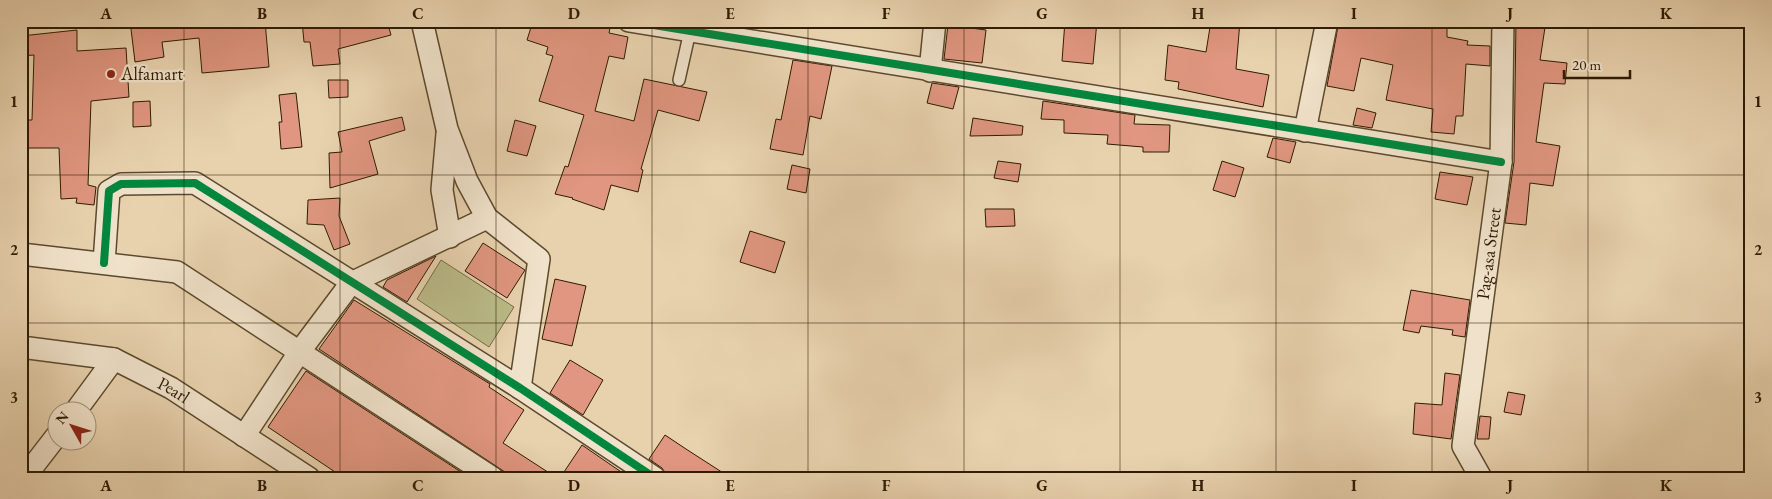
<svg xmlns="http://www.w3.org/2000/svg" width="1772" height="499" font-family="'EB Garamond',serif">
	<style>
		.green { fill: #babb88; stroke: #746c45 }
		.building { fill: #e09680; stroke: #2e1c02 }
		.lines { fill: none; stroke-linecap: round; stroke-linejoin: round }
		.lane-casing { stroke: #5c4a2d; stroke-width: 14 }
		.street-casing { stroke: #5c4a2d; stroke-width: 24 }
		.lane { stroke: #f0e2ca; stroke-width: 11 }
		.street { stroke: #f0e2ca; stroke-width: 21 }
		.cycleway-casing { stroke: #f0e2ca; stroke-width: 11 }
		.cycleway { stroke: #00873e; stroke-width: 8 }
		.grid { fill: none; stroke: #2e1c02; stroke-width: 1; stroke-opacity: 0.55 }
		.poi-dot { fill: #8f2418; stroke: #f0e2ca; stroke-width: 2 }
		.labels { text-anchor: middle; stroke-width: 4.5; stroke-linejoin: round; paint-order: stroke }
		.poi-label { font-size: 18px; fill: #2e1c02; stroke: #f0e2ca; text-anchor: start }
		.street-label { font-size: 18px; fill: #2e1c02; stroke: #f0e2ca }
		.neatline { fill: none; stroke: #2e1c02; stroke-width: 2 }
		.grid-label { font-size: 16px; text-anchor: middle; font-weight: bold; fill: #2e1c02 }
	</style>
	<rect width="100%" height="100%" fill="#e8d2ae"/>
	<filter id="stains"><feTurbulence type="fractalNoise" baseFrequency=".004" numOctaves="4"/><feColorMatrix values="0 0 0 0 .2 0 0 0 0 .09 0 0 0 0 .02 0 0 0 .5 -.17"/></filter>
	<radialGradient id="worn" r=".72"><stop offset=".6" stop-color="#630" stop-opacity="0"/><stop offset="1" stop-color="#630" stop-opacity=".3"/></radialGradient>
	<path class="green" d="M441,260l73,47 -25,40 -72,-48z"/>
	<path class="building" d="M130,21h135l4,46 -67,6 -3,-35 -37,4 2,15 -29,5z
		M302,21h85l4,14 -53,14 2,15 -27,2 -3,-24h-6z
		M533,21h29l25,7 2,-7h11l11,2 -2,10 19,4 -4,22 -15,-3 -14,55 39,10 10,-42 63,13 -8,29 -41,-11 -17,59 2,1 -5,22 -27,-7 -7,25 -32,-11 1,-1 -18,-4 10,-28 3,1 16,-52 -45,-14 14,-45 -7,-2 2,-7 -21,-7z
		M1065,21h32l-4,43 -31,-3z
		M1211,21h29l-4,48 33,6 -6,32 -85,-18 1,-7 -14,-2 3,-35 38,7z
		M1339,21h54l37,6v-6h17v16l21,4 -1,4 23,1v20l-24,-2 -3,52h-7l-2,18 -23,-2 2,-23 -47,-9 7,-35 -32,-7 -7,33 -27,-5z
		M1516,21h30l-6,39 27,3 -2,21 -21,-1 -8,59 24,4 -7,40 -23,-3 -4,42 -21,-2 9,-61z
		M948,25l38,5 -4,33 -38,-4z
		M77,30v21l49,-3 3,49 -38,4 -3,84 8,2 -2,18 -18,-2 1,-5 -16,1 -2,-51h-38v-28h11l2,-65 -13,1v-20z
		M793,60l39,6 -11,53 -11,-3 -7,39 -33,-6 6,-30 5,1z
		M328,80h20v17l-19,1z
		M932,83l27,4 -6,22 -26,-6z
		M296,93l6,54 -21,2 -2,-27h3l-3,-27z
		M150,101l1,25 -18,1v-25z
		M1043,101l92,14 -1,9 36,1 -1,27h-26v-5l-36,-3 1,-9 -44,-2v-13l-23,-1z
		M1357,108l19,5 -4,15 -19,-3z
		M402,117l3,13 -36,11 9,33 -48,14 -1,-35 13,-1 -4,-20z
		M973,118l50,8 -1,9 -52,1z
		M515,120l21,6 -9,30 -20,-5z
		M1273,138l23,4 -6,21 -23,-6z
		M998,161l23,3 -3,18 -24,-4z
		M1222,161l22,7 -9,29 -22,-7z
		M792,165l18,4 -4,24 -19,-4z
		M1440,172l33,5 -6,28 -32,-6z
		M340,198l-1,18 11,28 -16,6 -10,-25 -17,-1 1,-24z
		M985,209h29l1,17 -29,1z
		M750,231l35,11 -10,31 -35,-11z
		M483,243l42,27 -18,28 -42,-27z
		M436,256l-29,46 -24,-15 4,-7z
		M555,279l31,7 -14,60 -30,-7z
		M1411,290l59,10 -5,37 -13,-2 1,-5 -32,-4 -2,7 -16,-3z
		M354,300l136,84 -1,3 35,23 -21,33 54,35h-43l-195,-129z
		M570,360l33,20 -20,35 -33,-22z
		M306,371l155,101 -4,6h-113l-76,-51z
		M1445,373l15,2 -9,64 -38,-5 2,-31 27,2z
		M1508,392l17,3 -4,20 -17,-3z
		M1480,416l11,1 -2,22h-12z
		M665,435l21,14 45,29h-64l-5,-10 -13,-9z
		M582,445l48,33h-70z"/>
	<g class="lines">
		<g class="lane-casing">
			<path id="lane" d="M679,80l11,-49"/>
		</g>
		<g class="street-casing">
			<g id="street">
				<path d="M422,21l25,108 20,52 20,37 52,41 -19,129"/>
				<path d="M629,21l872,141"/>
				<path d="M930,71l5,-50"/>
				<path d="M1305,131l22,-110"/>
				<path d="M447,134l-5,56 8,47"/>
				<path d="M21,254l156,18 316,206"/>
				<path d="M104,263l5,-72 12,-7 74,-1 325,205 135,90"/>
				<path id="s1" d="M21,347l93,12 57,29 138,90"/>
				<path d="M75,412l39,-53"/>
				<path d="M244,436l56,-85 51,-68 136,-65"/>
				<path d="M24,478l34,-44"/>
				<path id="s2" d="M1481,478l-18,-32 38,-284 2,-141"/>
			</g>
		</g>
		<use href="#lane" class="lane"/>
		<use href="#street" class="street"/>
		<g class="cycleway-casing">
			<path id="cycleway" d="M629,21l872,141
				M104,263l5,-72 12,-7 74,-1 325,205 135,90"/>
		</g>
		<use href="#cycleway" class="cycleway"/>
	</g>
	<path class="grid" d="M184,21v457M340,21v457M496,21v457M652,21v457M808,21v457M964,21v457M1120,21v457M1276,21v457M1432,21v457M1588,21v457M21,175h1730M21,323h1730"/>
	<circle class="poi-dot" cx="111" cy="74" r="5"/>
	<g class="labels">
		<g class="poi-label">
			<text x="121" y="80">Alfamart</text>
		</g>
		<g class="street-label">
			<text dy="6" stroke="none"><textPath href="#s2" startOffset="231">Pag-asa Street</textPath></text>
			<text dy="6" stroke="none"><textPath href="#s1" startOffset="161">Pearl</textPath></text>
		</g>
	</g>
	<rect width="1772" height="499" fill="none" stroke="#e8d2ae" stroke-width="55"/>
	<g transform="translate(72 426) rotate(309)"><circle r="24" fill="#f0e2ca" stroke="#a2937a"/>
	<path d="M0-4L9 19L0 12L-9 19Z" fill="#8f2418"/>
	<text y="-8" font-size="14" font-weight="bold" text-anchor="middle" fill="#2e1c02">N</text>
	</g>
	<path d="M1564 70v8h66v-8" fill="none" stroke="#2e1c02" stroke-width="2.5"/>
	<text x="1572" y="70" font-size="15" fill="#2e1c02" stroke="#f0e2ca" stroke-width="4" paint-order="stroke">20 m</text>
	<rect x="28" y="28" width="1716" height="444" class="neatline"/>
	<g class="grid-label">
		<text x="106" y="19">A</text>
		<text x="262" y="19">B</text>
		<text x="418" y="19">C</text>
		<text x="574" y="19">D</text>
		<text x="730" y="19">E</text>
		<text x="886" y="19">F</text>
		<text x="1042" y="19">G</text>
		<text x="1198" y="19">H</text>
		<text x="1354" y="19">I</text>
		<text x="1510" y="19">J</text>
		<text x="1666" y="19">K</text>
		<text x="14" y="107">1</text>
		<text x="1758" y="107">1</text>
		<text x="14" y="255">2</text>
		<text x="1758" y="255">2</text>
		<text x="14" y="403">3</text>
		<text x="1758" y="403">3</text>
		<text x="106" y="491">A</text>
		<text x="262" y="491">B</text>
		<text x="418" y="491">C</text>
		<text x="574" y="491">D</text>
		<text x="730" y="491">E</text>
		<text x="886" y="491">F</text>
		<text x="1042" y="491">G</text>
		<text x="1198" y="491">H</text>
		<text x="1354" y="491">I</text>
		<text x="1510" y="491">J</text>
		<text x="1666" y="491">K</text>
	</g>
	<rect width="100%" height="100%" filter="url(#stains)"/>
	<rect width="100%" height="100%" fill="url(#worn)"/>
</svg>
